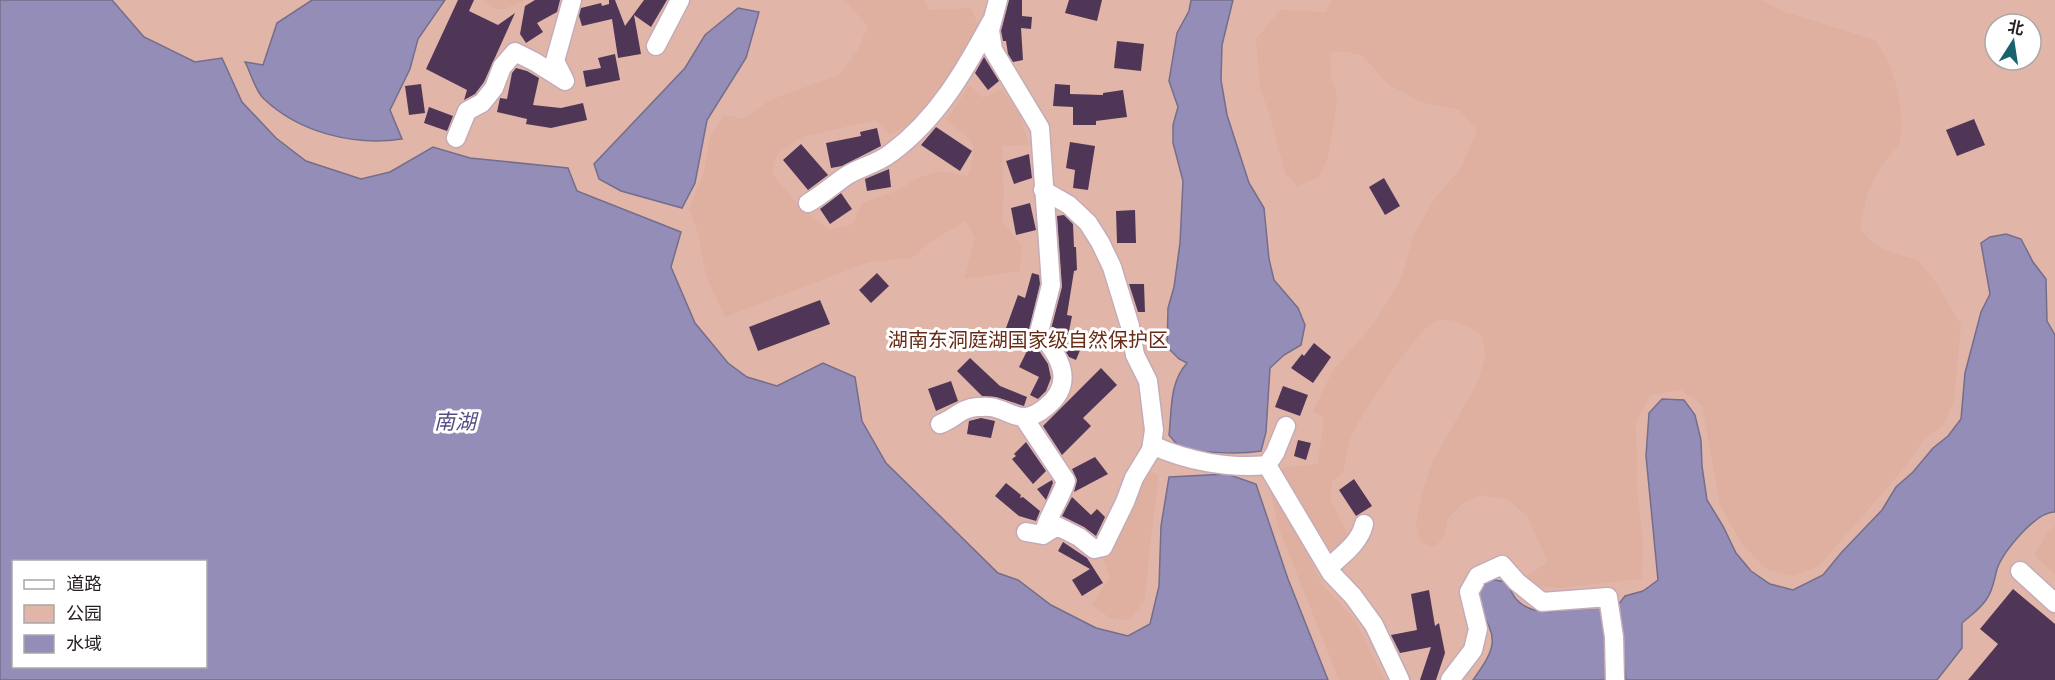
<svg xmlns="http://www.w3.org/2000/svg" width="2055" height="680" font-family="Rubik,'Noto Sans SC',sans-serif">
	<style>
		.green { fill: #e1b6a8; fill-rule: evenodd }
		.forest { fill: #dfaf9f }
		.water { fill: #948db7; stroke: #746d8c; stroke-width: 1.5; fill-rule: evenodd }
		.building { fill: #4f3656 }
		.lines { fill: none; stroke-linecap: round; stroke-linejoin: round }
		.minor-casing { stroke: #c4abb8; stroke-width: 21 }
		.minor { stroke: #fff; stroke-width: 18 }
		.labels { text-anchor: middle; stroke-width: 6; stroke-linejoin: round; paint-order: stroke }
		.park-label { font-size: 20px; fill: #672c18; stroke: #fff }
		.water-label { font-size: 21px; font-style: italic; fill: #584c85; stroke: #fff }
	</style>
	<rect width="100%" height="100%" fill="#fcecf4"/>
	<path class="green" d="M0,0h2055v680h-2055zM1995,24h36v36h-36zM14,562h192v104h-192z"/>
	<path class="forest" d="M482,0h44l-21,9h-12z
		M844,0h80l5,10 42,-2 7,17c-16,32 -35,66 -60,92 -8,7 -19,12 -28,18l-14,-15 -74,17 -25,17 -5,19c17,23 34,41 58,57l23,-6 9,-21 37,-13 18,-12 23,-7 28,5c11,-34 6,-35 -22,-56l24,-35 13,13 18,-9 18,24 10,32 -27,1 2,50 -2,25 20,25 -2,25 -56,8 11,-41 -9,-17 -39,23 -15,14 -43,4 -144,55 -19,-41 -8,-43 -9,-24 15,-37 6,-36 14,-21 19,4 27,-19 69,-25 19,-25 10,-24z
		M1332,0h429l24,12 90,28 13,20 10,31 4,30 -3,24 -18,21 -14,28 -7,35 13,14 13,8 32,9 14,17 18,29 11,19 -7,75 -10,24 -21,17 -19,27 -85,98 -25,10 -28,-7 -24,-25 -22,-39 -18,-100 -21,-15 -31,5 -14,27 1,63 6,57 -1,37 -81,9 -20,-1 -15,-10 22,-15 -21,-46 -20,-17 -27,-4 -18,9 -14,14 -3,16 -10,13 -15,-5 -4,-19 6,-29 10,-32 45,-78 9,-28 -5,-21c-15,-10 -30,-19 -47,-13 -15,5 -76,97 -83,115 -4,11 -5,24 -8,36l-11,8 -1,20 13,25 4,12 -18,13 -49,-83 37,-4 6,-47 -11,-6 19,-39 43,-50 26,-43 13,-45 21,-36 26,-30 16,-38 -18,-20 -38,-8 -33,-18 -25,-28 -21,-5 -12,2 1,24 6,18 -2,23 -8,42 -9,18 -21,8 -12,-13 -15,-57 -10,-28 -4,-49 24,-29 46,2z
		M1147,468l12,8 -9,69 -5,54 -15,21 -20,-2 -18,-13 18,-28 -7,-17 12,-22z
		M1269,485l28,47 25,52 33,36 30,60h-46l-61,-154z
		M2055,526v49l-21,-20 14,-23z"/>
	<path class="water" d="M0,0h112l32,37 51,25 27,-4 20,44 34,36 30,23 55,18 29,-7 43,-25 37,11 98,10 9,23 104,41 -10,35 24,56 33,40 19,14 30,9 46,-23 32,14 7,44 24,42 112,110 20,7 33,25 45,23 32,8 22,-12 9,-38 2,-60 8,-49 58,-3 29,10 32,95 40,101h-1328zM14,562h192v104h-192z
		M312,0h133l-27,39 -8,30 -20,41 12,29c-48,7 -102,-6 -138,-40 -9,-8 -13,-26 -19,-37l18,3 14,-42z
		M1191,0h42l-11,45 -1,35 6,35 22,68 15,25 5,51 5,21 24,28 7,17 -4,20 -17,10 -14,13 -4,64 -5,19c-18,3 -66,3 -82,-5 -3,-2 -7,-8 -10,-11 3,-25 0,-52 18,-72l-8,-4 -12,-12 1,-39 6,-21 6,-44 3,-62 -10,-38v-18l5,-18 -9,-26 8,-48 12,-22z
		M738,8l21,4 -13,46 -39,62 -12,63 -13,25 -61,-17 -22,-12 -5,-15 91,-96 20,-33z
		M2006,234l15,5 12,23 13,17 1,42 8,14v177c-19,-1 -52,40 -58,57 -3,11 -4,22 -11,31 -6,9 -16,16 -24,23v25l-25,32h-311l-8,-75 7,-9 18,-5 15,-11 -12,-124 3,-43 13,-14 22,1 11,15 6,25 1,26 5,34 16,26 13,27 15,18 19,13 23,6 30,-15 18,-22 41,-43 14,-23 17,-15 20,-24 15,-12 13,-17 4,-46 16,-61 9,-18 -9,-51 9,-6z
		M1489,579l17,3c3,5 6,12 10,17 20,22 53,10 76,4l10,5 6,25 -2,47h-133c22,-31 28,-42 3,-74l4,-17z"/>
	<path class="building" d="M458,0h16l-5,11 29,14 17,-12 -31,69 -9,12 -11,6 3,-10 -41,-21z
		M535,0h25l-3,12 -20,11 6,9 -17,11 -6,-9 5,-28z
		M609,0h6l10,26 19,-26h23l-16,27 -17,-12 7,39 -23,4 -6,-39 -30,7 -3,-10 2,-8 20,-5 1,3 7,-2z
		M1009,0h13v16l10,1 -1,12 -10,-1 2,32 -10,2 -5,-8 -2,-13h-3l-2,-10z
		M1069,0h33l-5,21 -32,-8z
		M1117,41l27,3 -3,27 -27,-3z
		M615,54l5,26 -34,7 -3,-16 18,-3 -3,-10z
		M984,57l15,24 -11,9 -13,-17z
		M516,68l11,3 12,7 -6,27 28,3 22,-5 4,17 -36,8 -25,-4 1,-5 -30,-7 3,-14 7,1 5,-26z
		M421,84l4,29 -16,2 -4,-29z
		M1055,84l15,1v9l33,1v-2l20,-3 4,27 -31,4v4h-23v-18l-20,-1z
		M429,107l24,9 -6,15 -23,-8z
		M1974,119l11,26 -28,11 -11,-26z
		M936,127l36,24 -12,20 -39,-26z
		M877,128l4,18 -39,20 -11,2 -5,-25 35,-7 -1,-4z
		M1070,142l25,4 -7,44 -15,-2 2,-18 -9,-2z
		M801,144l27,31 -20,15 -25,-30z
		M1029,154l3,24 -18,6 -8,-23z
		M889,169l2,18 -24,4 -2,-12z
		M1384,178l16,28 -15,9 -16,-28z
		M841,193l11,16 -22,15 -10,-15z
		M1030,203l6,27 -20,5 -5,-27z
		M1135,210l1,33h-19l-1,-32z
		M1064,215l9,9 1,23h2l1,23 -3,1 -7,44 5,1 -4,20 15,7 -7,17 -7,-3 -18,-28 11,-42 -5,-71z
		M877,273l12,13 -18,17 -12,-13z
		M1032,273l7,2 1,9 -12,50 20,30 3,14 -5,13 -8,8 -8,-4 9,-18 -20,-10 9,-18 -26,-10 16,-44 7,3z
		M1129,284h15l1,28h-7z
		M820,300l10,24 -72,27 -9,-24z
		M1314,343l17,14 -18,26 -22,-15 11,-14 2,2z
		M970,358l30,28 27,11 -3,9 -28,-9 -14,-1 -25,-25z
		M1101,368l16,17 -34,33 8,8 -29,29 -19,-29z
		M951,381l7,20 -22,10 -8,-22z
		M1283,386l25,9 -8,21 -25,-9z
		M981,418l14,3 -4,17 -24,-4 2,-13z
		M1298,440l13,3 -5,17 -12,-4z
		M1026,442l20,29 -13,13 -21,-25 4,-3 -2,-2z
		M1095,457l13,17 -34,18 3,-12 -5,-11z
		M1354,479l18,27 -16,10 -17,-26z
		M1052,480l1,3 -7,17 -9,-11z
		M1006,483l15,12 -1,3 3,-1 17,14 -4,10 -17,-5 -24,-20z
		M1072,497l19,18 6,-6 8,8 -9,19 -12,-9 -22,-11z
		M1063,542l24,16 16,25 -21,13 -10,-16 18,-11 -32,-18z
		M2013,589l42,35v56h-87l30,-36 -18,-15z
		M1429,590l6,36 4,-3 6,30 -9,27h-16l11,-33 -31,6 -9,-18 26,-5 -6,-36z"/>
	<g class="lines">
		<g class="minor-casing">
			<path id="minor" d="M656,46l24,-46
				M456,138l11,-27 15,-8 12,-15 8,-21 13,-15 20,10 30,19 -10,-20 17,-61
				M808,203c14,-8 25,-18 38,-27 14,-9 31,-12 45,-23 46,-34 73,-81 100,-131
				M1024,418l42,63c-6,19 -18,34 -23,54
				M940,424c14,-5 21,-16 37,-17 5,0 13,-1 18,1 10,2 20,10 31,9 8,-1 14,-5 20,-10 30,-24 14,-51 -7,-75l12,-47 -11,-157 -47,-78 -3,-20 8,-30
				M1152,445c35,16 77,24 115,20l8,-12 11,-27
				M1267,465l64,108 22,23 21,29 26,55
				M1026,532l17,3 14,-9 22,11 15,12 9,-2 22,-45 9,-24 17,-28 3,-20 -6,-49 -13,-26 -5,-29 -18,-59 -12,-25 -12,-19 -19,-18 -26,-15
				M1328,568c13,-12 32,-25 36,-44
				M2020,571l35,32
				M1450,680l23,-30 5,-21 -9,-37 9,-16 24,-11 15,17 25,20 66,-5 6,40 1,43"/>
		</g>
		<use href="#minor" class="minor"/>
	</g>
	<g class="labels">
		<g class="park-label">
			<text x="1028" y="347">湖南东洞庭湖国家级自然保护区</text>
		</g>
		<g class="water-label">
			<text x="455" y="429">南湖</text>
		</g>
	</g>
	<rect x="12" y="560" width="195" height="108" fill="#ffffff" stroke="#aaa6a8" stroke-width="1.5"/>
	<rect x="24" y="580" width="30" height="9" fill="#ffffff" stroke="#aaa6a8" stroke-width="1.5"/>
	<text x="66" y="590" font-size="18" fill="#2a2126">道路</text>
	<rect x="24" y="605" width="30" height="18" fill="#e1b6a8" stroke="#aaa6a8" stroke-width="1.5"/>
	<text x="66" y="620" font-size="18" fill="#2a2126">公园</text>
	<rect x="24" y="635" width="30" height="18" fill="#948db7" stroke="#aaa6a8" stroke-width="1.5"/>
	<text x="66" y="650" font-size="18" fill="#2a2126">水域</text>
	<g transform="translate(2013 42) rotate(12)"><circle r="28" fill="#ffffff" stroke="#aaa6a8" stroke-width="1.5"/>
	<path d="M0-4.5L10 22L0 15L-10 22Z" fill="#18636f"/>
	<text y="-9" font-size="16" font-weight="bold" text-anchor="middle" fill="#2a2126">北</text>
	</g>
</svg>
